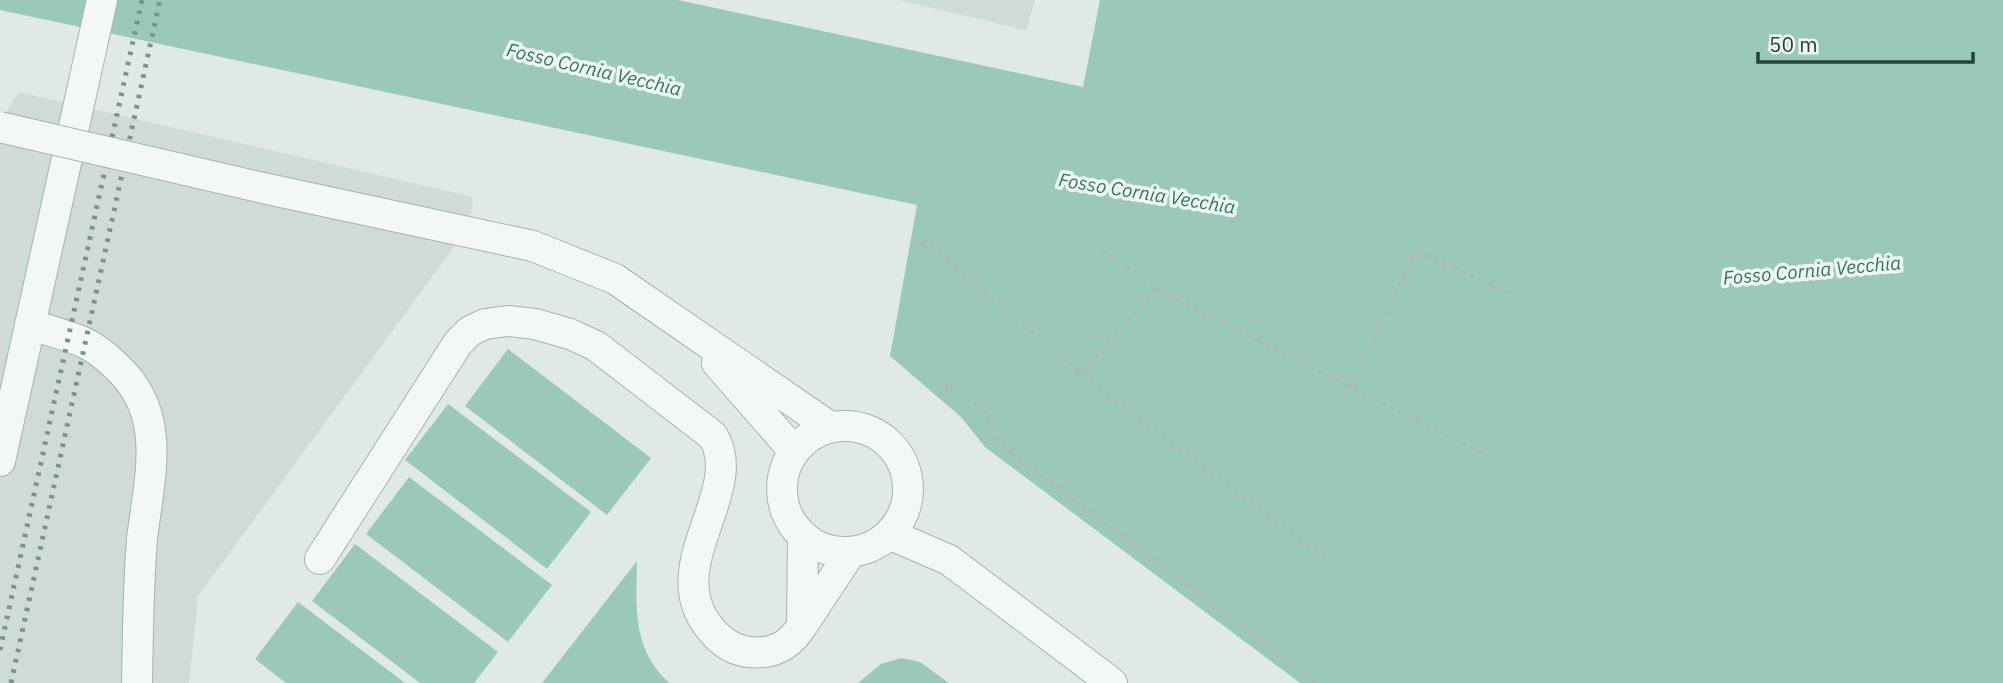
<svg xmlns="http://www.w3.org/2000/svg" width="2003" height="683" font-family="'IBM Plex Sans',sans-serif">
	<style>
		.built { fill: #cedbd6 }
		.water { fill: #9acab7 }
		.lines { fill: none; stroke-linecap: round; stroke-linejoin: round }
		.minor-casing { stroke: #a5b3af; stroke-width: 32 }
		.path { stroke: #aeb9b6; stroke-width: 4.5; stroke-dasharray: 5 5; stroke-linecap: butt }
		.minor { stroke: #f3f7f6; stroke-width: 30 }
		.rail { stroke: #79938b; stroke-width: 5; stroke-dasharray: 3.5 7; stroke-linecap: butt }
		.minor-bridge-casing { stroke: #a5b3af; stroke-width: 32; stroke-linecap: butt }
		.minor-bridge { stroke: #f3f7f6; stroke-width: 30 }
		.labels { text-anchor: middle; stroke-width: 7; stroke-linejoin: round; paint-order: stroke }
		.water-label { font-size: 19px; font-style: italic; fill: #31765d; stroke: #eff7f4 }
	</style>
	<rect width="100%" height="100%" fill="#e0e9e6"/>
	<path class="built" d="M898,0h137l-9,30z
		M19,92l454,105 -3,28 -272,371 -9,87h-189v-561z"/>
	<path class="water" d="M0,0h678l405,87 17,-87h903v683h-703l-315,-236 -24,-30 -71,-61 27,-151 -917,-195z
		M508,349l143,109 -44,57 -142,-109z
		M448,404l143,108 -44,57 -142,-109z
		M409,477l143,108 -44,57 -142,-108z
		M355,544l143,108 -24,31h-54l-108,-82z
		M637,561c-1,47 -5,87 32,122h-127z
		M298,602l107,81h-119l-31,-24z
		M901,658l19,4 29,21h-91l23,-19z"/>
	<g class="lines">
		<g class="minor-casing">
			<path id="minor" d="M263,188l270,58 82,33 215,148
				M30,324c18,7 38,11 55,19 13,6 24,16 34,26 49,47 30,110 23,170 -4,48 -4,96 -5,144
				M717,363l77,88
				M782 489a63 63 0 1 1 126 0a63 63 0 1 1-126 0Z
				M0,461l102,-461
				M889,534l60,26 163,123
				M803,537l-1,89 49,-74
				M320,559l138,-216 12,-12 15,-7 23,-3 27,3 35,10 26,12 117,90c35,58 -61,135 3,199 13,14 29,19 48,17 18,-2 29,-12 38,-26"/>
		</g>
		<path class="path" d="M911,240l21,7 149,127 250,188
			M1100,250l56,38 331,168
			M1081,374l75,-86
			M1352,387l63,-136 95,42
			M939,398l10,-14 36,27 9,28 323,244"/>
		<use href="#minor" class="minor"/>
		<path class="rail" d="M0,650l142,-650
			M11,683l149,-683"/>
		<g class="minor-bridge-casing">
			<path id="minor-bridge" d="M0,127l263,61"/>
		</g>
		<use href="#minor-bridge" class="minor-bridge"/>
	</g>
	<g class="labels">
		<g class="water-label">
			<text transform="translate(594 69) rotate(13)" y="7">Fosso Cornia Vecchia</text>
			<text transform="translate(1147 193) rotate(9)" y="7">Fosso Cornia Vecchia</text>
			<text transform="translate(1812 270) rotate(-5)" y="7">Fosso Cornia Vecchia</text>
		</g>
	</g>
	<path d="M1758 52v10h215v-10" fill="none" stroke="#28413a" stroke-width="3.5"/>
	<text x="1769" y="52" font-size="21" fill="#28413a" stroke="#eff7f4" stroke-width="5" paint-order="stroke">50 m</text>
</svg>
